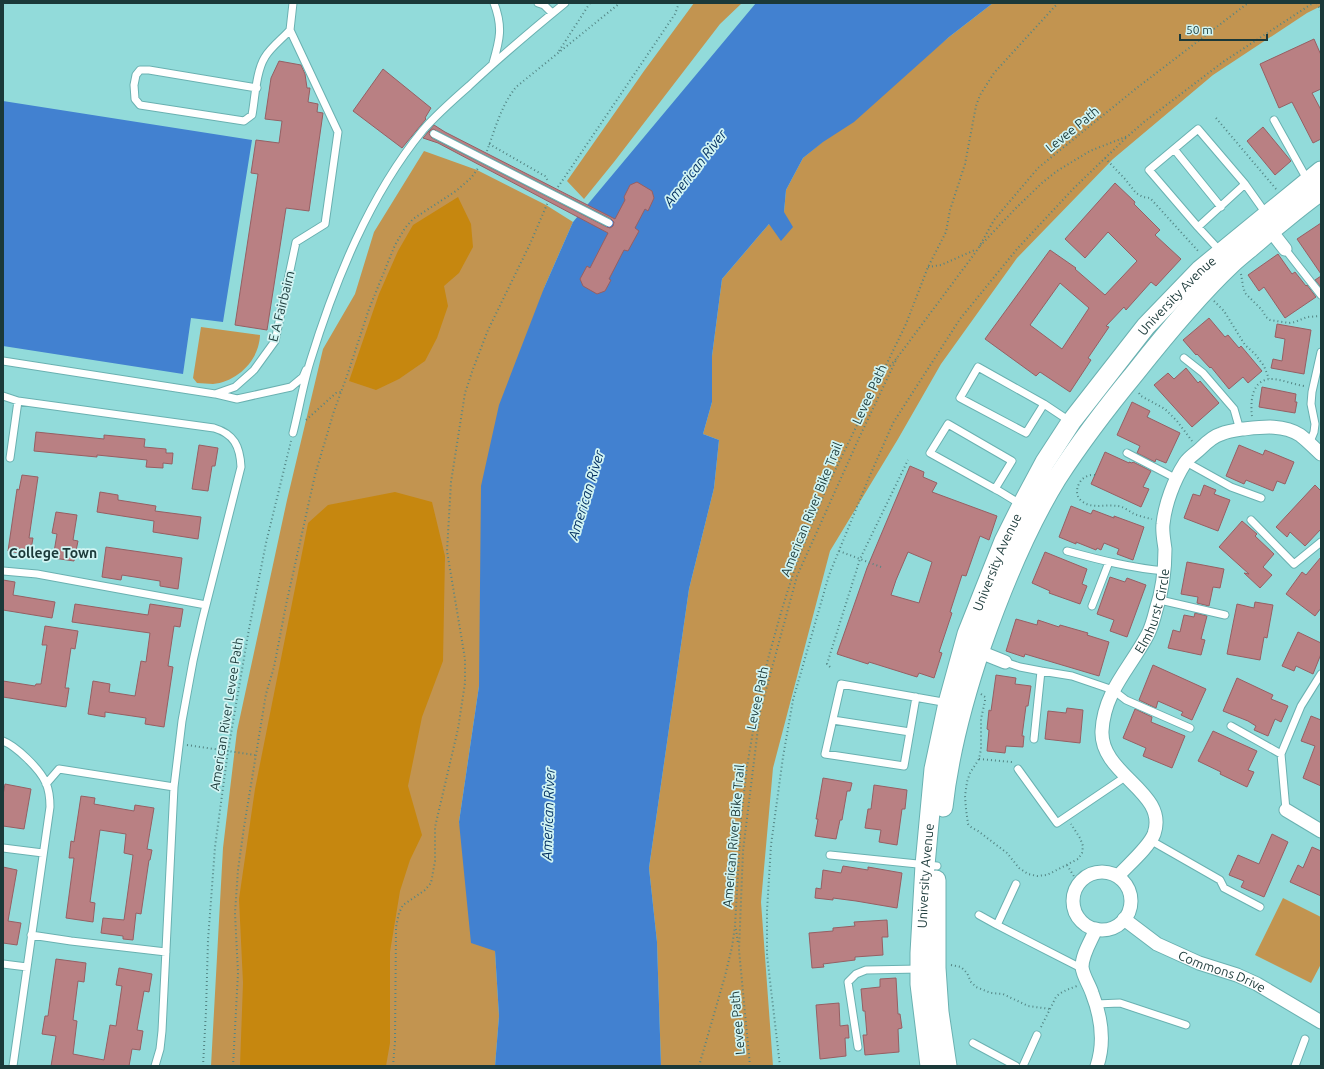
<svg xmlns="http://www.w3.org/2000/svg" width="1324" height="1069" font-family="Ubuntu,sans-serif">
	<style>
		.green { fill: #c29450 }
		.forest { fill: #c6870f }
		.water { fill: #4281d0 }
		.building { fill: #b98083; stroke: #965f63; fill-rule: evenodd }
		.lines { fill: none; stroke-linecap: round; stroke-linejoin: round }
		.lane-casing { stroke: #6ab1b1; stroke-width: 9 }
		.street-casing { stroke: #6ab1b1; stroke-width: 15 }
		.secondary-casing { stroke: #6ab1b1; stroke-width: 21 }
		.path { stroke: #538584; stroke-width: 2; stroke-dasharray: 1 3; stroke-linecap: butt }
		.lane { stroke: #fff; stroke-width: 7 }
		.street { stroke: #fff; stroke-width: 13 }
		.secondary { stroke: #fff; stroke-width: 19 }
		.lane-bridge-casing { stroke: #6ab1b1; stroke-width: 9; stroke-linecap: butt }
		.lane-bridge { stroke: #fff; stroke-width: 7 }
		.labels { text-anchor: middle; stroke-width: 3.5; stroke-linejoin: round; paint-order: stroke }
		.street-label { font-size: 13px; fill: #1b3939; stroke: #d1f4f3 }
		.water-label { font-size: 14px; font-style: italic; fill: #002d5f; stroke: #d1f4f3 }
		.neighbourhood-label { font-size: 14px; font-weight: bold; fill: #1b3939; stroke: #d1f4f3 }
	</style>
	<rect width="100%" height="100%" fill="#92dbda"/>
	<path class="green" d="M694,3h48l-22,21 -106,138 -30,37 -17,-18 77,-110z
		M993,3h328v3l-14,7 -94,62 -100,84 -96,99 -76,106 -43,75 -68,112 -57,217 -12,134 12,164h-112l-4,-124 -8,-74 40,-279 25,-101 5,-48 -16,-6 9,-32v-46l10,-77 47,-55 15,-12 2,-22 17,-32 146,-121z
		M424,151l53,19 69,35 27,17 -29,66 -65,398 -20,136 36,129 4,65 -4,50h-284l12,-218 14,-117 50,-231 36,-151 32,-55 19,-62z
		M201,327l59,8c0,4 -1,8 -2,12 -6,20 -25,35 -45,37 -5,0 -11,-1 -16,-1l-4,-5z
		M1283,898l38,19v47l-10,19 -56,-28z"/>
	<path class="forest" d="M458,197l13,27 2,23 -14,26 -15,13 4,20 -11,32 -12,23 -26,18 -23,11 -27,-9 30,-87 19,-43 15,-26z
		M395,492l37,10 13,54 -2,105 -21,56 -14,69 14,49 -12,25 -10,31 -10,61v91l-4,23h-146l3,-83 -4,-84 16,-110 53,-266 20,-18z"/>
	<path class="water" d="M756,3h237l-44,34 -95,85 -31,20 -20,16 -17,32 -2,22 9,15 -12,14 -12,-17 -47,55 -10,77v46l-9,32 16,6 -5,48 -25,101 -40,279 8,74 4,124h-166l4,-50 -4,-65 -24,-8 -12,-121 20,-136 2,-200 18,-81 45,-117 29,-66z
		M3,101l249,39 -29,182 -32,-4 -8,56 -180,-28z"/>
	<path class="building" d="M1314,39l7,16v34l-9,4 9,17v29l-8,4 -21,-41 -13,6 -19,-44z
		M279,61l22,4 4,9 2,14h3l-2,14 10,2 -1,8 6,1 -14,98 -23,-3 -19,122 -32,-5 23,-151 -7,-1 5,-33 23,3 3,-22 -17,-2 6,-41z
		M383,69l48,39 -6,10 1,1 -24,29 -49,-37z
		M434,125l11,7 170,87 10,-19 -1,-3 6,-12 7,-3 15,9 2,7 -6,13 -3,-2 -10,19 4,3 -11,20 -4,-1 -15,29 2,1 -6,11 -8,3 -14,-8 -3,-7 7,-13 3,2 18,-35 -170,-90 -15,-5zM433,129l178,90 3,3 -1,4 -3,2 -3,-1 -175,-89 -3,-4 1,-3z
		M1263,127l28,34 -16,14 -28,-34z
		M1115,183l20,19 -1,2 26,26 -5,5 26,24 -25,27 -5,-4 -25,28 -2,-3 -18,19 3,1 -21,31 3,2 -21,32 -30,-20 -4,4 -51,-37 65,-89 26,18 -1,1 30,26 32,-34 -29,-29 -23,26 -20,-19zM1060,283l29,25 -27,41 -32,-24z
		M1321,223v51l-24,-35z
		M1278,254l14,20 3,-2 11,14 1,-1 9,12 -31,21 -21,-31 -5,4 -11,-16z
		M1321,276v11l-6,-7z
		M1209,318l16,19 3,-2 11,13 2,-2 21,25 -14,12 -5,-6 -14,12 -18,-22 -1,1 -13,-14 -1,1 -13,-15z
		M1277,324l34,6 -7,44 -33,-6 2,-9 9,2 3,-22 -10,-2z
		M1186,368l12,15 2,-2 19,22 -27,24 -38,-42 14,-12 6,6z
		M1262,387l34,7 -1,8h2l-2,11 -36,-6z
		M1132,402l18,9 -3,6 33,16 -14,30 -10,-4 -1,3 -18,-9 3,-7 -23,-11z
		M36,432l68,7v-4l41,4 -1,8 22,2v4h7l-1,11 -9,-1v5l-17,-1 1,-7 -50,-5v2l-63,-6z
		M199,445l19,3 -3,18h-3l-4,25 -16,-2z
		M1239,445l24,10 2,-5 29,12 -9,22 -8,-3 -4,10 -27,-11 -2,4 -18,-8z
		M1105,452l24,11v-1l3,1 1,-1 18,9 -8,16 6,2 -8,18 -50,-23z
		M910,466l14,6 -1,5 14,6 -5,9 65,24 -8,24 -9,-4 -14,40 -4,-1 -12,37 2,1 -13,39 3,1 -8,25 -15,-5 -2,4 -48,-15 -1,2 -31,-10 30,-86zM908,552l24,10 -13,41 -28,-8 5,-15z
		M22,475l16,2 -9,61h4l-3,17 -22,-4 9,-62 2,1z
		M1204,485l12,5 -2,4 16,6 -12,31 -34,-13 9,-24 7,2z
		M1315,485l6,6v38l-16,17 -15,-14 -3,5 -11,-10z
		M100,492l18,3v5l38,6 -1,5 46,6 -3,22 -45,-7 1,-11 -57,-9z
		M1071,506l20,8 2,-4 21,8v-2l30,11 -11,33 -16,-6 2,-5 -15,-6 -3,7 -4,-2 -1,2 -20,-8v2l-17,-7z
		M56,512l21,3 -4,25 5,1 -4,20 -21,-3 4,-24 -5,-1z
		M1242,521l15,13 -2,2 19,18 -11,13 9,8 -12,13 -16,-15 5,1 -30,-27z
		M106,547l76,11 -4,31 -18,-3v-5l-38,-6 -1,5 -19,-3z
		M1045,552l42,17 -5,15 5,2 -7,18 -31,-11 1,-2 -18,-8z
		M1321,557v51l-6,8 -29,-22 16,-22 4,3z
		M1187,562l37,7 -4,19 -7,-1 -4,19 -12,-3 1,-6 -17,-3z
		M1110,577l15,5 2,-4 19,7 -19,52 -17,-6 4,-11 -17,-6z
		M3,580l12,2 -2,13 42,7 -3,16 -49,-8z
		M1255,602l18,3 -6,33 -3,-1 -4,23 -33,-6 10,-50 17,4z
		M75,604l73,11 2,-11 33,5 -3,18 -6,-1 -6,40 5,1 -9,60 -19,-3 1,-6 -41,-6v5l-17,-3 5,-33 17,3 -1,8 26,4 6,-35 5,1 4,-29 -78,-11z
		M1195,613l12,3 -6,23 4,1 -4,15 -33,-7 5,-18 7,2 4,-17 10,2z
		M1016,619l21,6 1,-5 21,7 1,-2 28,8 -1,2 22,7 -10,34 -74,-22 -1,3 -18,-6z
		M45,626l33,5 -3,18 -4,-1 -6,40h4l-3,19 -63,-10v-16l32,5 1,-2h5l6,-39h-5z
		M1298,632l23,11v11l-8,20 -17,-8 -2,5 -12,-5z
		M1153,665l53,24 -14,31 -11,-5 2,-3 -25,-11 -2,7 -17,-8z
		M996,675l20,3 -1,6 16,2 -3,20h-2l-4,30h2l-1,11 -17,-1 -1,7 -18,-2 2,-21 -2,-1 2,-19 2,1z
		M1237,678l36,17 -2,4 17,7 -7,16 -6,-3 -7,17 -14,-6 2,-4 -8,-5 -25,-10z
		M1067,708l16,2 -3,33 -35,-4 3,-28 18,2z
		M1135,709l17,8 -1,5 34,14 -13,32 -29,-12 3,-8 -23,-10z
		M1311,716l10,4v66l-18,-8 12,-32 -14,-5z
		M1213,731l44,20 -9,19 6,2 -7,15 -27,-13 1,-2 -23,-11z
		M823,778l29,5 -2,8h-3l-5,29h-2l-4,19 -21,-3 3,-17h-2z
		M5,784l26,5 -7,40 -21,-3v-31z
		M874,785l33,5 -2,19h-3l-5,36 -18,-3 2,-12 -16,-2 3,-19h3z
		M81,796l14,2 -1,6 40,7 1,-6 19,3 -7,41 5,1 -2,10h-1l-8,54 -5,-1 -3,27 -10,-1v-3l-22,-3 2,-15 21,2 9,-65 -9,-2 2,-19 -26,-4 -10,72 5,1 -2,19 -27,-4 8,-60h-5l2,-17 3,1z
		M1272,834l16,8 -24,55 -23,-10 3,-6 -15,-6 9,-20 21,9z
		M1312,847l9,4v45l-31,-14 8,-17 5,3z
		M843,866l25,4v-3l34,6 -5,35 -41,-7 -23,-3v2l-18,-2 1,-10 5,1 2,-19 18,3z
		M3,867l14,3 -9,51 13,2 -4,22 -14,-2z
		M887,920l1,17h-6l1,18 -28,2v3l-32,4 1,3 -12,1 -3,-35 24,-2v-3l22,-2 -1,-4z
		M56,959l30,4 -2,19 -6,-1 -5,39 4,1 -4,33 31,6 6,-35 6,1 6,-40 -6,-1 3,-17 33,6 -3,18 -5,-1 -7,39 6,1 -3,19 -8,-1 -3,17h-78l5,-30 -14,-2 3,-18h3z
		M896,978l2,36h2l2,14 -4,1 1,23 -34,3 -2,-20h4l-2,-24h-2l-2,-22 19,-2v-8z
		M839,1003l1,23 8,-1 1,13h-4l1,18 -26,3 -4,-54z"/>
	<g class="lines">
		<g class="lane-casing">
			<path id="lane" d="M538,3l6,2 8,8
				M493,63c7,-24 10,-36 1,-60
				M257,88l-108,-18h-9l-4,5 -2,10 1,14 5,6 104,16 8,-6c3,-16 4,-44 13,-58 6,-10 17,-18 25,-27
				M1274,120l34,61
				M1174,149l47,58
				M1245,184l22,31
				M1198,227l47,-43 -47,-55 -49,41 49,57 23,25
				M1285,249l36,46
				M1184,358l19,15 31,36 6,21
				M3,361l212,33 20,-7 19,-17 21,-29 21,-99 29,-18 13,-92 -48,-102 3,-27
				M216,394l21,5 54,-12 12,-10 3,-7
				M3,396l15,5 196,27c20,6 26,18 27,39l-39,154 -9,40 -11,60 -8,66 -12,244 -2,18 -5,17
				M1044,404l-18,29 -66,-35 18,-31 66,37 27,18
				M293,433c6,-24 10,-48 17,-71 25,-81 59,-166 113,-232 14,-16 30,-30 46,-44 31,-29 63,-56 96,-83
				M1309,444l5,-12 1,-8 -4,-20 1,-12 9,-40
				M1127,453l50,26
				M10,458l8,-57
				M1186,462l45,25 30,11
				M995,489l17,-28 -64,-37 -18,29 65,36 4,2 23,14
				M1251,520l43,44 27,-22
				M1067,551c33,9 64,17 98,20
				M3,571l34,3 169,31
				M1160,600l65,15
				M1092,606l17,-44
				M1005,662l15,5 21,4
				M916,697l-12,69 -79,-12 16,-70 96,17 10,2
				M833,720l77,12
				M1231,726l50,28
				M1034,739l7,-68 31,5 41,14 13,10 64,28
				M3,741c13,5 37,28 43,42 3,7 4,16 4,24l-37,259
				M1018,769l39,54 68,-46
				M46,784l13,-15 115,18
				M1286,810l-5,-56 20,-48 20,-32
				M1150,840l70,40 4,8 36,19
				M3,848l40,5
				M830,855l107,11
				M1016,884l-19,41 86,44
				M979,915l18,10
				M31,935l40,6 95,11
				M3,964l24,3
				M1096,1004l24,-1 66,22
				M973,1043l43,23
				M858,1047l-10,-65 8,-8 10,-4 54,-1
				M1023,1066l14,-31
				M1295,1066l10,-27"/>
		</g>
		<g class="street-casing">
			<g id="street">
				<path d="M1271,231l14,18"/>
				<path d="M980,652l25,10"/>
				<path d="M1286,810l35,21"/>
				<circle cx="1102" cy="901" r="29"/>
				<path id="s1" d="M1118,876c10,-11 31,-29 36,-42 15,-42 -54,-59 -52,-103 2,-40 29,-64 46,-97 4,-8 6,-16 8,-24 7,-21 9,-40 9,-61 -1,-8 -3,-17 -2,-25 2,-20 11,-44 22,-61 4,-6 11,-10 16,-15 5,-5 13,-12 20,-14 7,-3 15,-4 22,-5 19,-2 40,-5 57,6 8,6 14,13 21,19"/>
				<path id="s2" d="M1124,919l33,25 42,19 38,12 20,9 64,38"/>
				<path d="M1096,929c-5,12 -14,25 -14,38 1,9 7,17 10,26 9,23 13,49 5,73"/>
			</g>
		</g>
		<g class="secondary-casing">
			<g id="secondary">
				<path d="M943,807c6,-55 21,-110 39,-163 20,-57 43,-114 75,-166 24,-37 50,-71 78,-105 30,-38 61,-76 96,-109 11,-10 23,-19 34,-29 19,-15 36,-30 56,-44"/>
				<path d="M936,880v88l3,44 8,54"/>
				<path id="s3" d="M930,1066l-10,-82v-31l5,-88 9,-96 14,-66 19,-69 37,-93 18,-36 23,-43 26,-40 75,-96 54,-56 121,-99"/>
			</g>
		</g>
		<path class="path" d="M1317,3l4,8
			M559,51l31,-48
			M1216,118l60,71
			M489,144l56,32 3,5
			M487,151c8,-22 14,-45 29,-64l104,-84
			M1105,158l20,21 11,14 7,4 7,1 49,54
			M558,187l117,-173 4,-11
			M980,246l36,-38 26,-25 15,-12 33,-20 38,-15 16,-14 79,-60 90,-59
			M928,267l13,-2 34,-15
			M1241,274l2,12 2,7 17,17 4,7 4,3 19,3 6,-1 12,-5 14,-1
			M1214,301l10,10 21,34 10,9 9,12 5,13
			M882,375l15,-17 81,-109 16,-29 44,-52 100,-81 110,-84
			M1139,393l2,3 24,13 12,12 15,20
			M1252,416c-2,-15 0,-38 21,-37 10,1 20,5 31,7
			M306,420l30,-27 5,-1
			M1095,475c-15,-2 -25,19 -12,27 10,7 23,2 34,4 6,0 12,5 17,8 6,2 12,4 18,5
			M839,551l42,16
			M830,667l-3,-3 33,-105 48,-99
			M981,694l4,3v4l-4,18v30l-2,10 -9,14 -3,9 -2,14 1,13 2,15 4,4 6,3 29,22 12,15 9,6 9,2 10,-1 31,-16 4,-6 1,-7 -3,-8 -9,-14
			M187,745l68,10
			M979,759l33,3
			M1067,865l8,13
			M736,929l2,15
			M951,965l10,2 6,6 4,9 5,5 15,6 12,1 25,12 22,3
			M1041,1027l15,-30c6,-6 13,-8 21,-11
			M203,1066l3,-55 2,-71 7,-93 13,-96 21,-122 17,-86 25,-102
			M233,1066l5,-93 -3,-60 3,-43 6,-43 22,-133 8,-27 12,-62 29,-130 19,-64 14,-38 21,-64 26,-64 10,-17 8,-9 43,-28 15,-13 8,-11
			M393,1066l2,-24 1,-115 3,-14 4,-8 22,-15 6,-7 4,-22v-34l23,-98 7,-46v-24l-18,-108 4,-69 14,-89 8,-24 15,-39 42,-86 18,-42
			M699,1066l26,-90 7,-29 3,-21 6,-107 6,-52 9,-54 12,-54 14,-50 14,-44 30,-76 80,-165 22,-57 18,-35 4,-22 15,-46 11,-58 4,-11 14,-22 64,-70
			M750,1066l-11,-116 4,-99 17,-139 37,-136 62,-138 38,-80
			M780,1066l-13,-111v-44l4,-66 12,-88 10,-57 36,-125 39,-95 25,-57 67,-104 57,-70 57,-61 54,-52"/>
		<use href="#lane" class="lane"/>
		<use href="#street" class="street"/>
		<use href="#secondary" class="secondary"/>
		<g class="lane-bridge-casing">
			<path id="lane-bridge" d="M434,134l175,89"/>
		</g>
		<use href="#lane-bridge" class="lane-bridge"/>
	</g>
	<g class="labels">
		<g class="street-label">
			<text transform="translate(1072 129) rotate(-39)" y="5">Levee Path</text>
			<text dy="5" stroke="none"><textPath href="#s3" startOffset="839">University Avenue</textPath></text>
			<text transform="translate(281 306) rotate(-76)" y="5">E A Fairbairn</text>
			<text transform="translate(869 394) rotate(-65)" y="5">Levee Path</text>
			<text transform="translate(811 509) rotate(-68)" y="5">American River Bike Trail</text>
			<text dy="5" stroke="none"><textPath href="#s3" startOffset="515">University Avenue</textPath></text>
			<text dy="5" stroke="none"><textPath href="#s1" startOffset="309">Elmhurst Circle</textPath></text>
			<text transform="translate(757 698) rotate(-78)" y="5">Levee Path</text>
			<text transform="translate(226 714) rotate(-81)" y="5">American River Levee Path</text>
			<text transform="translate(733 836) rotate(-85)" y="5">American River Bike Trail</text>
			<text dy="5" stroke="none"><textPath href="#s3" startOffset="191">University Avenue</textPath></text>
			<text dy="5" stroke="none"><textPath href="#s2" startOffset="112">Commons Drive</textPath></text>
			<text transform="translate(737 1023) rotate(-95)" y="5">Levee Path</text>
		</g>
		<g class="water-label">
			<text transform="translate(695 168) rotate(-52)" y="5">American River</text>
			<text transform="translate(586 495) rotate(-73)" y="5">American River</text>
			<text transform="translate(548 814) rotate(-88)" y="5">American River</text>
		</g>
		<g class="neighbourhood-label">
			<text x="53" y="558">College Town</text>
		</g>
	</g>
	<rect width="1324" height="1069" fill="none" stroke="#1b3939" stroke-width="8"/>
	<path d="M1180 34v6h87v-6" fill="none" stroke="#1b3939" stroke-width="2"/>
	<text x="1186" y="34" font-size="12" fill="#1b3939" stroke="#d1f4f3" stroke-width="3" paint-order="stroke">50 m</text>
</svg>
